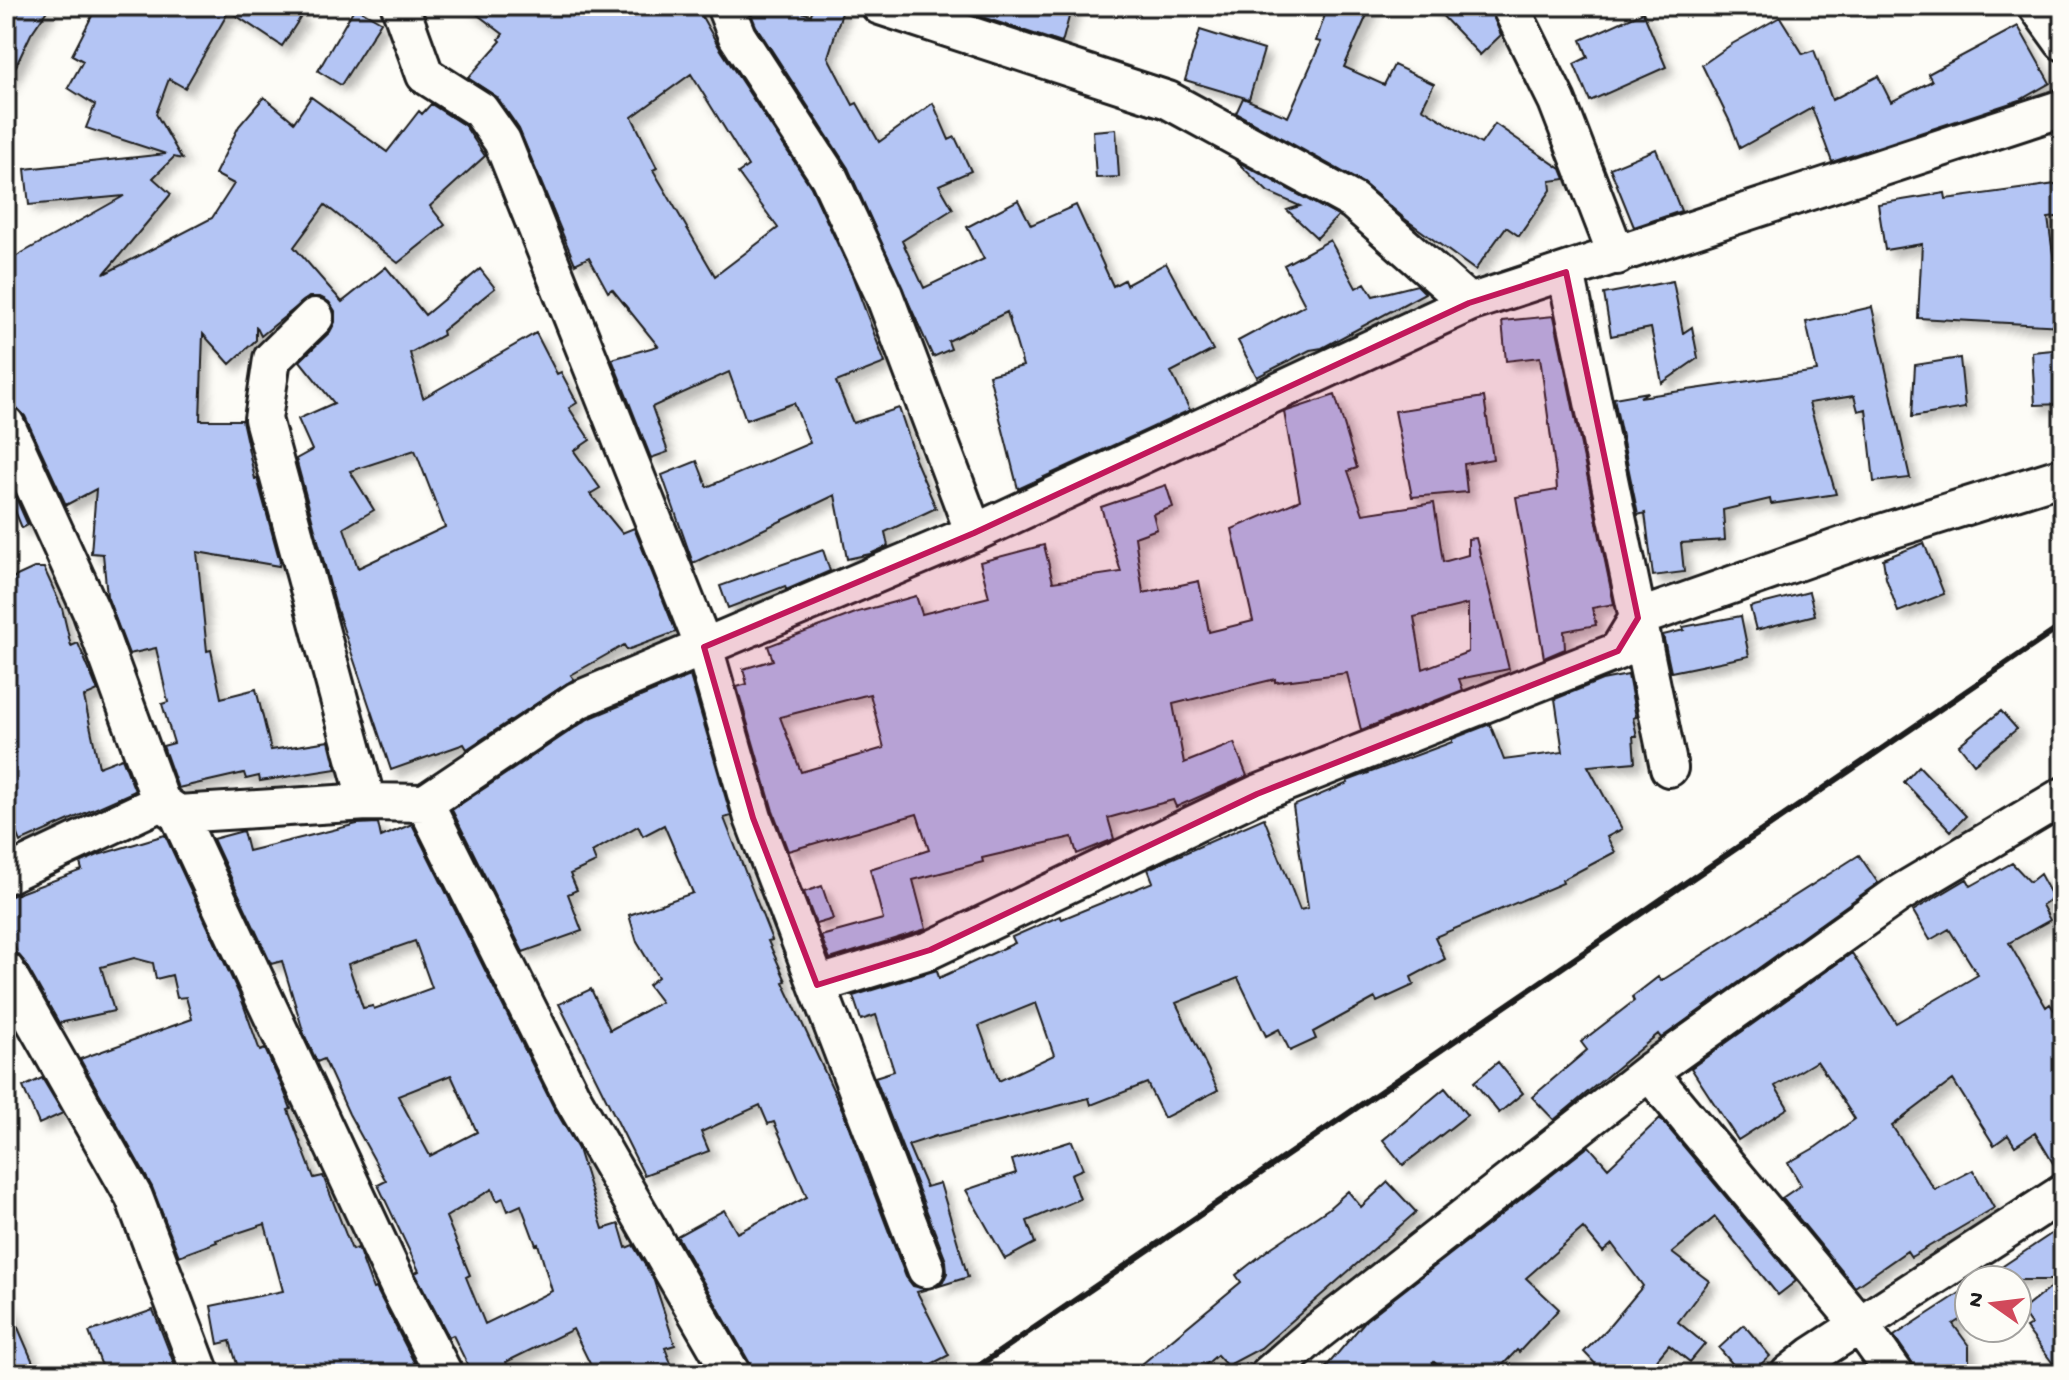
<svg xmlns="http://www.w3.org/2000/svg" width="2069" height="1380" font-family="'Gochi Hand',sans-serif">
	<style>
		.building { fill: #b4c5f4; stroke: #1c1c1c; stroke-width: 2; fill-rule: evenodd; filter: url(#shadow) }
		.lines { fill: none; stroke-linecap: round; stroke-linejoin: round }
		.minor-casing { stroke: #1c1c1c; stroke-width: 42 }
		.minor { stroke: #fdfcf7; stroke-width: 36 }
		.rail { stroke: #1c1c1c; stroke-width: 6 }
		.marked { fill: #c2185b; fill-opacity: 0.2; stroke: #c2185b; stroke-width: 6; stroke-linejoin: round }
	</style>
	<defs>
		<filter id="shadow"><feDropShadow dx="7" dy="7" stdDeviation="4" flood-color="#0004"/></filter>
	</defs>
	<rect width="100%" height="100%" fill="#fdfcf7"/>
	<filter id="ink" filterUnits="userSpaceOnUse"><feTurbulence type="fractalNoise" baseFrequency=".0125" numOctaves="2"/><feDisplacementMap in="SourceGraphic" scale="16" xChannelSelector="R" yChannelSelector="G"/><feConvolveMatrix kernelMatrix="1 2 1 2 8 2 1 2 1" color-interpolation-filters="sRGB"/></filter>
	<g filter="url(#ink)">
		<path class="building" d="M6,6h44l-19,28 -25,53z
			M97,6h192l13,9 -20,31 -53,-35 -44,77 -16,-9 -13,35 26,45 -8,-2 -21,21 18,16 -67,80 108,-56 22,-34 -19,-10 24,-48 25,-29 30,25 17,-25 76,55 32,-41 3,3 9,-10 34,22 20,30 -55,50 15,19 -47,38 -73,-58 -31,42 48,55 44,-35 39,48 55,-46 15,19 -53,43 1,4 -33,18 13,45 113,-65 21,41 4,-2 16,31 -8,5 21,32 -16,11 26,37 -10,6 32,39 12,-5 42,104 -49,18 -3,-5 -53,30 3,4 -107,70 -3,-5 -73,26 -55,-163 -40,-148 16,-9 -14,-31 36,-16 -34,-42 30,-29 5,-10v-11l-6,-9 -9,-5h-11l-48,39 -5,-10v14l-26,24 -27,-30 -3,86h42l13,59 2,-1 23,84 -1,4 -82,-14 10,99 4,-1 10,48 35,-9 15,61 58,-9 7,28 -76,12 -1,-5 -13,3 -2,-6 -66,15 -15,-42 11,-3 -12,-39 6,-2 -12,-54 -27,6 -22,-58 -4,-42 -12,-1 5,-64 -30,16 -41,-89 -8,-8 -11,-4v-142l118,-66 -95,9 -4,-36 141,-15 -80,-26 9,-23 -27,-17 15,-27 -11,-6zM415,450l30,77 -87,41 -14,-40 30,-18 -24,-39z
			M466,6h149l8,10 13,-10h60l23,41 92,140 41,88 33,88 -49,19 17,41 46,-15 16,48 -1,1 22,51 -51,24 3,14 -18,8 -23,5 -12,-64 -142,68 -31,-88 35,-14 10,26 103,-44 -16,-40 -48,17 -17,-48 -77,35 16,45 -17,6 -39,-99 46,-13 -46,-57 -4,3 -19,-35 -14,7 -56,-135 -22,-32 -29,-19 33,-37 -2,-2 4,-5zM691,74l57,92 -10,7 40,55 -63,48 -62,-106 4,-2 -25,-51z
			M754,6h28l29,9 2,-9h31l-16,51 25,48 4,-2 22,39 54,-39 16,37 6,-3 16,34 -32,14 14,24 -51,32 22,47 60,-29 -17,-32 51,-27 13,25 45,-20 37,81 11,-6 2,5 40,-22 47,87 -42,22 19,38 -172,79 -29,-114 34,-9 -16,-54 -59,29 3,8 -18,8 -85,-189 -92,-142 -6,-15z
			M948,6h124l-10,37z
			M1328,6h43l-27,61 40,18 10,-20 40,19 -12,24 59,36 14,-20 66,45 4,10 -15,2 1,9 -32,46 -13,-9 -31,43 -70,-51 -42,-36 -127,-70 7,-15 45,19 33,-75 -5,-1z
			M1433,6h56l12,29 -21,20z
			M355,7l26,15 -40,63 -23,-14z
			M1643,12l23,55 -76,34 -16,-37 14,-7 -7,-17z
			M1780,17l23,37 11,-4 18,50 46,-24 13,26 41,-21 -4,-7 90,-48 32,57 -30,17 -188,62 -20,-54 -72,40 -10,-26 -28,-57 30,-21z
			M1200,30l64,20 -15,49 -64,-19z
			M1116,129l3,48 -23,1 -3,-47z
			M1656,149l25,62 -47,16 -24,-59z
			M1235,160l103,56 -21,22 -30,-28 13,-4 -32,-14z
			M2063,183v33l-15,2 15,108 -145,-8 4,-74 -37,6 -7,-46 67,-11 1,6z
			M1330,240l26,48 9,-5 8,13 44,-11 8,8 -103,55 -12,2 -53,27 -19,-36 67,-36 -21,-40z
			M1673,281l10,52 9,-6 6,31 -36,25 -11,-55 -40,8 -7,-42z
			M1872,307l38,171 -36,4 -8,-73 -8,2 -4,-15 -45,7 27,91 -65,10 -1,-5 -47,11 2,30 -44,3 3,29 -31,4 -8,-63 -7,2 -24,-117 34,-6 -8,5 177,-26 -11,-49z
			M1554,316l60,288 -22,4 4,17 -32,6 1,18 -21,9 -28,-161 41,-7 -1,-15 -16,-118 -34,4 -4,-40z
			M2063,349v55l-28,1 -3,-53z
			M1960,358l5,50 -53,9 3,-52z
			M1335,395l22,73 -9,3 15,43 71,-11 9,59 25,-7v-16l8,-1 33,131 -50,10 4,11 -102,40 -14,-57 -72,9v-3l-102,25 11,59 50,-20 13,33 -71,31 -3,-7 -65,18 6,21 -37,15 -5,-17 -90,21 1,4 -70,18 13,49 -96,30 -9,-23 62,-17 -13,-50 59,-19 -12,-36 -129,37 -15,-40 -36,-124 10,-3 -4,-15 30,-9 -5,-14 90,-34 58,-16 6,18 67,-17 -9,-35 64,-17 9,37 68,-10 -20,-65 65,-22 7,22 -20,7 4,15 -22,8 8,56 56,-12 10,51 44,-11 -21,-92 68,-29 -16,-88zM1468,604v48l-45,17 -9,-52zM870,694l14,54 -83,24 -21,-55z
			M1484,397l9,62 -29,5 3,28 -55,5 -17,-86z
			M6,476l22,49 -6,3 -16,-39z
			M1924,543l20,51 -46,18 -12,-34 -3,-19z
			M823,550l7,21 -44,19 -1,-4 -57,22 -8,-22z
			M34,568h10l18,40 9,38 7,-3 20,48 -14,6 15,70 23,-9 13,33 -115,51 -14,-33v-228z
			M1809,592l6,23 -59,15 -6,-23z
			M1741,616l8,40 -78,16 -8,-37 21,-5 -1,-3z
			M1628,675l8,42 -3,1 4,18h-4l2,26 -47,4 34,63 -15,8 8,15 -53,28 1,3 -128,54 10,22 -34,18 3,8 -37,17 -2,-4 -62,34 3,7 -26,12 -11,-22 -13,7 -28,-58 -62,25 42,87 -54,28 -17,-35 -56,22 -2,-7 -152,39 -1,-1 -28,9 18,42 14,-4 28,94 -32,10 7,-5 4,-9 -1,-12 -71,-184 19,-6 -18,-56 -15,5 -8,-24 84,-26 2,8 76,-35 -3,-6 48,-21 2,3 91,-37 -5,-13 116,-51 36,92 8,-2 -15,-102 55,-23 -1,-2 105,-39v-3l38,-15 14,36 59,-8 -8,-53 47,-19zM1036,1003l18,52 -55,26 -20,-55z
			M690,676l41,140 -7,2 48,122 -4,1 18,40 -3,1 59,127 64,168 7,9 15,3 -11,3 32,63 -37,19h-156l-79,-138 47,-26 13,23 70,-36 -33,-75 -6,2 -8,-19 -59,27 8,19 -65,24 -85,-171 32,-15 19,41 51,-28 -13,-17 10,-8 -21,-35 -8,-27 64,-22 -29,-68 -21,11 -5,-10 -46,26 4,10 -26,12 7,16 -9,4 14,37 -59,21 -71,-142 136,-91z
			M2001,711l16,18 -43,35 -15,-19z
			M1919,766l47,50 -15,15 -47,-49z
			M378,823l3,14 31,-13 141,282 25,43 25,80 16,-5 7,24 7,-3 20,33 22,67 -10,3 7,18 -23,8h-54l-22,-45 -67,33 6,12h-40l-19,-39 -4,2 -34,-64 4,-2 -41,-86 8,-4 -37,-67 -25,-55 -7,3 -13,-28 -22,-73 -11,3 -58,-125 30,-8 5,20 109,-27zM415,941l17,47 -58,21 -1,-3 -10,2 -15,-44zM451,1075l26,57 -47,24 -32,-60zM492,1189l5,12 6,-3 5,13 13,-6 15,40 2,-1 14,47 -67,33 -19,-47 4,-2 -24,-58z
			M165,835l76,163 19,53 5,-2 19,42 7,18 -3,1 26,68 9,-2 29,74 6,-2 15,41 3,-1 44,86h-180l-10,-33 -12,3 -7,-38 72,-15 -18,-67 -49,16 1,2 -38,14 -27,-69 -72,-128 112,-40 -6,-22 -9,1 -5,-23 -16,4 -3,-16 -19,-5 -33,9 13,44 -55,12 -35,-62 -7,-8 -6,-15 -5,2v-42l76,-28 -2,-7 18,-8z
			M1859,855l19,28 -217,155 -3,-4 -104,86 -22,-23 55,-47 -6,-8 53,-41 -2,-4 26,-20 3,4z
			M2012,863l18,19 10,-8 13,24 -11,7 8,15 -41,23 37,64 4,-3 13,20v148l-4,1 -24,-40 -20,13 -7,-11 -14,10 -41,-65 -61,46 43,64 38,-20 21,38 -83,49 -4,-6 -52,36 -73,-89 19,-13 -13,-22 28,-16 39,-28 -38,-58 -42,25 13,22 -50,32 -47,-72 161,-115 44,70 82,-48 -29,-46 -19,11 -17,-29 54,-32 4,7z
			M822,886l11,33 -17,5 -12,-32z
			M1498,1062l25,31 -24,20 -25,-31z
			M42,1078l21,35 -24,11 -16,-37z
			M1445,1088l22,27 -64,50 -20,-25z
			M1660,1118l136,163 -18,14 -63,-78 -43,36 37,28 -31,41 27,22 -15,18 -21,-17 -24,29h-40l-21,-22 23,-23 36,-43 -31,-42 -9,8 -20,-24 -57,50 33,31 -40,43 -2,-2 -23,24h-47l-13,-12 -10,12h-104l46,-54 223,-174 19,22z
			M1072,1141l11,28 -12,5 9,25 -53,22 8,22 -30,16 -39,-69 50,-17 -4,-13z
			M1388,1182l28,30 -155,136 -34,18 -10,-11 -22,19h-65l111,-92 -5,-7 33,-26 59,-40 20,-18 13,16z
			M2063,1226v148h-2l-35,-46 5,-3 -10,-14 39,-31h-78z
			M1969,1287v27l-16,10 16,22v28h-52l-5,-12 -18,-26z
			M6,1300l29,67 -16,7h-13z
			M153,1310l25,64h-73l-16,-42z
			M1744,1325l26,31 -20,18h-9l-22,-26z"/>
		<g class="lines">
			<g class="minor-casing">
				<path id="minor" d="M400,6l25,69 55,35 22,31 202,506 270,-114 495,-230 594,-195
					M725,6l12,30 92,141 55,118 90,238
					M880,6l288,94 185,101 116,102
					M1510,6l47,95 60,155
					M2037,6l26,36
					M1566,272l103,496
					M315,317l-43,42 -9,60 104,383
					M6,425l85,186 70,191 -155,73
					M161,802l17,12 221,473 45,87
					M425,803l153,-103 126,-53 49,171 173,451
					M178,814l189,-12 58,1 147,294 160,277
					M6,971l128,226 67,177
					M817,985l113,-35 327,-156 361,-143 20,-33 227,-80 198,-62
					M1649,1072l211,253 35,49
					M1269,1374l47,-41 333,-261 248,-177 166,-99
					M1789,1374l24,-19 250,-162"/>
			</g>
			<use href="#minor" class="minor"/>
			<path class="rail" d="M967,1374l1096,-749"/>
		</g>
	</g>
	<path class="marked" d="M1566,272l72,346 -20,33 -361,143 -327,156 -113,35 -64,-167 -49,-171 270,-114 495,-230z"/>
	<rect width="2069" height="1380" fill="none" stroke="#fdfcf7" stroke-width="32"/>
	<rect x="16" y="16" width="2037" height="1348" fill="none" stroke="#1c1c1c" stroke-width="3" filter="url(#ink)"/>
	<g transform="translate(1993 1304) rotate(284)"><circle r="38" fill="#fdfcf7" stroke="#a3a29f" stroke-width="2"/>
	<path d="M0-6L14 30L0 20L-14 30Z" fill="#d1495b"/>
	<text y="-12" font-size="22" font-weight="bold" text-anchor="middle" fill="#1c1c1c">N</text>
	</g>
</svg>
